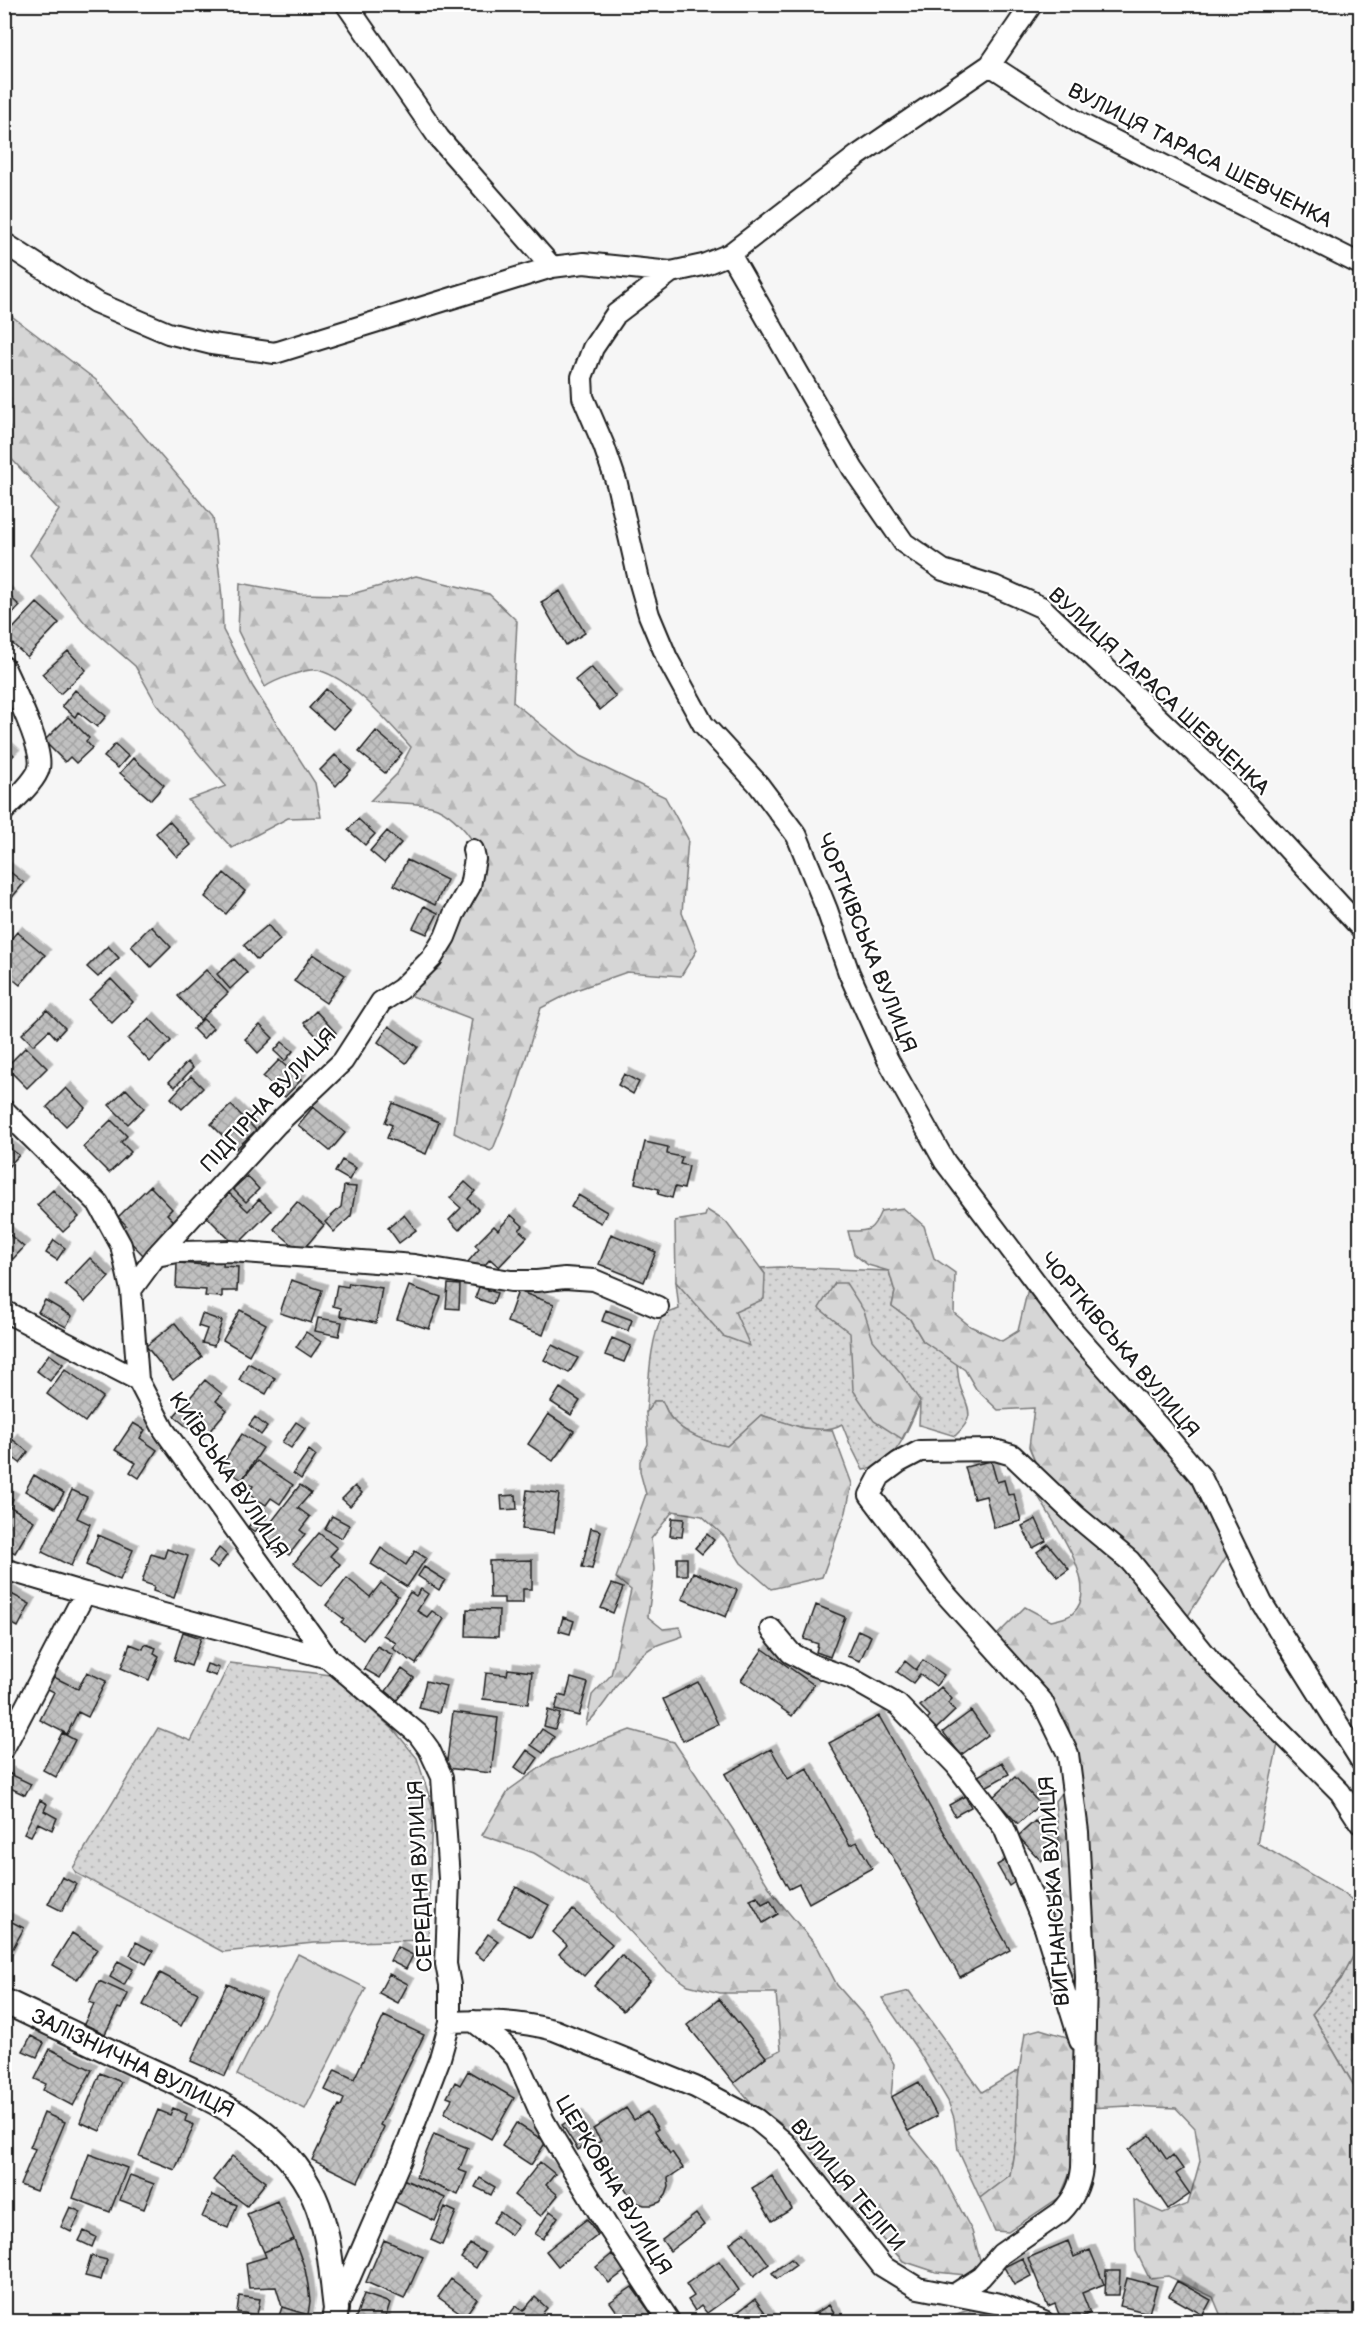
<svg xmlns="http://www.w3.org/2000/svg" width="1365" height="2326" font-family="'Balsamiq Sans',sans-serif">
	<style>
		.grass { fill: url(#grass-dots); stroke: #797979; stroke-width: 1.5 }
		.forest { fill: url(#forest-firs); stroke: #797979; stroke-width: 1.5 }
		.green { fill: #d6d6d6; stroke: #797979; stroke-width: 1.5 }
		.building { fill: url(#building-cross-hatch); stroke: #1c1c1c; stroke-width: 1.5; filter: url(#shadow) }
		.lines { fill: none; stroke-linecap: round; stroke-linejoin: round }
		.minor-casing { stroke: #1c1c1c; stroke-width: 24 }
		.tertiary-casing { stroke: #1c1c1c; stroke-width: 28 }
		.minor { stroke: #fff; stroke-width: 20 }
		.tertiary { stroke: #fff; stroke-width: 24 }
		.labels { text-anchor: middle; stroke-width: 4.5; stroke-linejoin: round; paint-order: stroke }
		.street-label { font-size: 21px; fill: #1c1c1c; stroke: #fff }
	</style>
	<defs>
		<pattern id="grass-dots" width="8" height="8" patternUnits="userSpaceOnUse" patternTransform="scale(1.5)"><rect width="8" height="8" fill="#d6d6d6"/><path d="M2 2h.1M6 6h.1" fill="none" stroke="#b7b7b7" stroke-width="1.8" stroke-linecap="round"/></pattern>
		<pattern id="forest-firs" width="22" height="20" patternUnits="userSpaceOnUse" patternTransform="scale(1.5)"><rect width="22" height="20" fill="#d6d6d6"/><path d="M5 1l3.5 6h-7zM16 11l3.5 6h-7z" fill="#b7b7b7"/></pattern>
		<pattern id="building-cross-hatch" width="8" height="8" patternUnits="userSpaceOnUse" patternTransform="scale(1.5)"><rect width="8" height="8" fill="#c0c0c0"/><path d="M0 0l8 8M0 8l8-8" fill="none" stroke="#a4a4a4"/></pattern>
		<filter id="shadow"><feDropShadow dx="5.5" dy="-5.5" stdDeviation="0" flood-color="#0004"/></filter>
	</defs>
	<rect width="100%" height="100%" fill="#f6f6f6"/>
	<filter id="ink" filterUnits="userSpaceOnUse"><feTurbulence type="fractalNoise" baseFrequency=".0167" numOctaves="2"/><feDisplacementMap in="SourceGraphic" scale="12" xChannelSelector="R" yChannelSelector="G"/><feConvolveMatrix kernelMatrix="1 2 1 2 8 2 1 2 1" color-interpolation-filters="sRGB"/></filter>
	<g filter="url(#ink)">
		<path class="grass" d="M779,1267l110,4 6,21 -3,14 18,13 13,22 34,23c1,8 1,17 4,25 9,23 14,28 -6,47l-36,-11 1,-22c-13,26 -23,63 -57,67l-13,-26 -8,-20c-24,14 -56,-2 -81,-9l-34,31c-19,-3 -43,-11 -56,-28 -4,-5 -6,-12 -9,-17h-8l-8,12c3,-29 3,-72 17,-98l16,-6 -3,-27 18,19 55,45 -14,-34 30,-38 -4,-6z
			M230,1663l101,12 63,55 23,28 15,47 -4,135 -114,3 -91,9 -147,-79 -3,-5 85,-140 33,13z
			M1360,1943v153l-48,-82 29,-35z
			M909,1991l73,101 37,-22 -3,70 -6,35 -30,23 -22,-48 -4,-32 -6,-17 -29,-49 -37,-54z
			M978,2307l13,1 25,13 -31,-4 -9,4 -44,1z"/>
		<path class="forest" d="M5,311l91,69 117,137 9,80 1,33 30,57 62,96 6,34 -33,1 -56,30 -44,-48 38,-14 -70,-83 -21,-37 -50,-43 -55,-68 29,-45 -54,-58z
			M416,576l73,18 28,27 -4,81 67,54 85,41 23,42 -6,74 15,37 -16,26 -54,-4 -51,18 -35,18 -27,89 -21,52 -3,2 -36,-18 5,-38 13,-76 -68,-26 20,-20 53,-124c-7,-15 -24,-34 -40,-41 -15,-6 -50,-5 -67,-7l27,-27 14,-27c-24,-26 -58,-67 -93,-77 -11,-2 -43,10 -53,17l-27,-56 2,-48 60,11 48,1z
			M903,1208l21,18 10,32 21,15 -1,40 16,13 32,15 16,-10 11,-47 170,196 33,68 -46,71 -145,-143 -12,-29 5,-39 -36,2 -22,-21 -11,-19 -42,-29 -13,-22 -18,-13 3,-14 -6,-21 -21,-6 -14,-11 -6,-23c21,0 24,1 33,-20z
			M707,1210l19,12 39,52 -1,25 -29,13 15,34 -27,-10 -47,-54 -1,-61 30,-5z
			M835,1283h11l18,28 9,29 28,33 19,28 -18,38 -28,-18 -21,-31 -3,-57 -31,-25z
			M654,1401h8c3,5 5,12 9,17 13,16 37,25 56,28l34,-31 42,13 29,2 20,54 -6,28 -24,65 -51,12 -30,-26 -16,-26 -23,-21 -29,-5 -22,28 3,30 -6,48 15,12 17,-2 3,9c-10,4 -23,7 -32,12 -28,17 -41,56 -65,76l6,-29 19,-20 20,-85 -15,-12 30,-84 -6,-22v-11l8,-17 -2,-31z
			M1038,1496l13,5 63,52 74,94 90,97 -21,99 86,50 17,13v37l-19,36 -29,35 48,82v225h-137l-10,-24 -45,-21 -19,2 -13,-27 -2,-51 29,13 25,-9 12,-43 -5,-33 -19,-20 -47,-2 -41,2 3,-55 -54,-158 25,-26 -7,-68 20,-27 -2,-25 -5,-25 -71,-89 28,-28 26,14c6,-2 18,-3 22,-8 29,-26 -20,-91 -35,-117z
			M630,1730l44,12 58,86 42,67 44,53 19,37 34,39 23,40 -3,33 17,34 31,38 33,62 10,36 -16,8 -30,-3 -33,-11 -81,-86 -42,-52 -31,-22 -15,-18 32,-26 15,-7 -5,-57h-56l-32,-8 -22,-15 -78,-84 -54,-33 -52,-18 27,-45 42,-30z
			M1040,2029l34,10 3,7 -2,115 -15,36 -52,35 -13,-1 -15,-33 30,-23 6,-35 2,-61 7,-46z"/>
		<path class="green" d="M298,1954l68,34 -61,121 -68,-34z"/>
		<path class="building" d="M4,591l16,15 -16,16z
			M560,591l25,42 -19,12 -25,-43z
			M37,603l22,20 -32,34 -22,-20z
			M68,651l18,19 -26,24 -18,-20z
			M591,667l25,30 -16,13 -25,-30z
			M326,689l24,21 -17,19 -24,-21z
			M75,690l31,26 -9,11 -19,-15 -3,5 -13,-11z
			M68,717l21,21 -3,3 6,7 -16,15 -6,-6 -5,5 -21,-21z
			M376,731l26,22 -17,20 -26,-21z
			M115,744l13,12 -10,12 -14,-11z
			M4,746l10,9 -10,9z
			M335,755l16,15 -15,16 -16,-16z
			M133,758l31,27 -13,15 -31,-27z
			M358,819l17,15 -10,11 -17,-15z
			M169,821l22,24 -14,12 -21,-24z
			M387,831l14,12 -17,20 -14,-12z
			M407,860l40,20 -12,25 -41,-20z
			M4,867l20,16 -20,24z
			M224,873l21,18 -19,23 -21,-17z
			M424,906l14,7 -11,21 -14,-6z
			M268,925l12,15 -23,20 -13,-15z
			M151,926l20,21 -20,20 -20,-21z
			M17,932l28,23 -25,30 -16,-13v-25z
			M108,946l11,12 -21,19 -11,-10z
			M313,954l32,21 -19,28 -32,-22z
			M234,959l13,14 -17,16 -13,-15z
			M206,970l22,23 -28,27 -22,-24z
			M111,979l22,23 -21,21 -23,-23z
			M47,1010l18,18 -9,10 -7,-8 -16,15 -11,-11z
			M316,1011l20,22 -12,11 -20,-21z
			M149,1018l22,23 -21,21 -22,-23z
			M203,1019l10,9 -10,11 -10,-10z
			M260,1025l13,13 -15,15 -13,-14z
			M389,1026l29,21 -12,16 -28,-21z
			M282,1042l11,9 -8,10 -11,-10z
			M26,1047l21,21 -20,20 -21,-21z
			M279,1060l22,20 -16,17 -22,-20z
			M187,1062l6,6 -18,19 -6,-5z
			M624,1074l15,8 -6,12 -15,-9z
			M191,1076l12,12 -21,21 -11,-11z
			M66,1088l19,20 -19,18 -19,-19z
			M126,1089l18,19 -16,16 -19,-19z
			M393,1103l46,19 -13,32 -39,-16 5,-13 -7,-3z
			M231,1105l25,25 -20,19 -25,-25z
			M313,1107l32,26 -15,18 -32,-26z
			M111,1120l16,16 -6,6 10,10 -22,21 -26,-26z
			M645,1142l23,5 -1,7 15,3 -2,7 9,2 -5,23 -9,-2 -3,11 -14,-4 1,-5 -24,-6z
			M4,1144l15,11 -10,11 -5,-4z
			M342,1160l14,8 -7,12 -14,-8z
			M247,1176l12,13 -13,13 -13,-13z
			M465,1182l10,9 -7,8 10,10 -19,21 -10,-10 12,-12 -11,-10z
			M150,1186l22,23 -5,5 10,10 -33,32 -24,-25 6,-6 -8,-8z
			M344,1186l12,1 -5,29 -17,16 -9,-10 16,-15z
			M53,1190l26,27 -16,15 -26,-27z
			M229,1193l19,18 11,-12 12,12 -35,35 -30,-30z
			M578,1195l29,17 -6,11 -30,-16z
			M297,1202l27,23 -23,27 -27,-23z
			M404,1215l12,15 -17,13 -11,-15z
			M511,1215l12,11 -4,4 8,7 -28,30 -9,-8 -12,14 -11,-10 12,-14 -4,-4 19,-19 4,4z
			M4,1230l20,17 -11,12 -9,-7z
			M611,1234l45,18 -12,30 -45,-18z
			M54,1240l11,8 -8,12 -11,-7z
			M207,1257l17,1 -1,8 15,1 -1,24h-15v6l-17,-1 1,-6 -30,-2 1,-25 30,2z
			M90,1258l19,19 -24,25 -20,-18z
			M291,1280l31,10 -11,33 -31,-10z
			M349,1283l33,5 -6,35 -36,-7 1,-8 -8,-2 4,-21 11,2z
			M448,1284l12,1 -1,24 -13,-1z
			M409,1286l32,11 -12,32 -32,-10z
			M479,1287l18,6 -4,11 -18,-6z
			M518,1291l36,13 -11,31 -36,-13z
			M45,1300l27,16 -6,11 -28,-15z
			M240,1310l26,14 -17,31 -26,-15z
			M606,1310l26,10 -4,11 -26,-10z
			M202,1314l20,7 -8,25 -12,-3 5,-14 -9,-3z
			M318,1318l24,4 -3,14 -24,-5z
			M175,1323l27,34 -29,23 -27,-34z
			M306,1332l15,10 -10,15 -15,-10z
			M612,1338l19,8 -7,16 -19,-7z
			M552,1345l26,13 -9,15 -25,-13z
			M49,1354l14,10 -13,17 -13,-10z
			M248,1363l27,15 -9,16 -27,-14z
			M65,1369l38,28 -18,25 -38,-28z
			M205,1380l17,14 -6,7 11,9 -25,30 -28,-24z
			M560,1388l20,13 -9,14 -20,-13z
			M548,1414l26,17 -21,30 -25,-17z
			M255,1417l12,10 -6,8 -12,-10z
			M296,1422l9,6 -14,20 -9,-6z
			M133,1423l12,7 -5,8 17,12 -18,28 -9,-6 6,-9 -21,-13z
			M242,1434l21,14 -21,32 -21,-14z
			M12,1439l16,13 -8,11 -8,-6 -8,10v-18z
			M309,1450l7,6 -15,23 -8,-6z
			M257,1461l36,24 -13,19 -9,-6 -5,7 -18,-11 5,-8 -11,-6z
			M991,1461l6,21 7,-2 4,15 6,-1 7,27 -27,7 -8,-32 -12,3 -9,-32z
			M34,1475l30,18 -9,15 -30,-17z
			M300,1485l11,8 -13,15 12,9 -10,13 5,4 -16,21 -8,-6 -3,4 -10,-7 3,-5 -9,-7z
			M355,1486l7,7 -12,13 -8,-7z
			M72,1490l15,7 -10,21 13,6 -19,42 -29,-14z
			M527,1490l32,4 -5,39 -32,-4z
			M4,1494l9,5 -4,7 25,15 -19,32 -11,-6z
			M516,1495l1,14 -15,1 -1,-14z
			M261,1511l7,5 -13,16 -7,-5z
			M332,1516l17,9 -7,13 -17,-9z
			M672,1518l12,1 -2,18 -12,-1z
			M1036,1519l10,22 -13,7 -11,-22z
			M591,1528l10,3 -9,38 -10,-2z
			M319,1533l18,15 -7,8 10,8 -18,22 -28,-23z
			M707,1534l7,6 -12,14 -7,-6z
			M98,1535l35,15 -13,30 -34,-15z
			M1048,1544l21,25 -11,8 -21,-25z
			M219,1548l8,7 -10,13 -8,-6z
			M381,1548l25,17 9,-14 11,7 -19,29 -36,-23z
			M167,1549l21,7 -14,42 -21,-7 1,-5 -12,-4 9,-28 13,4z
			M677,1558h10v17h-10z
			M532,1560v29h-9v14h-19v-5h-14l-1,-37z
			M424,1567l21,13 -6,10 -21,-14z
			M693,1572l44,18 -11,27 -44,-18z
			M347,1578l23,19 11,-14 17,13 -35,44 -22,-18 3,-3 -18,-14z
			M612,1584l11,4 -10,25 -12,-5z
			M421,1589l7,5 -11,17 10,6 5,-6 12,8 -28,45 -24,-16 4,-5 -13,-8 27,-43 6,4z
			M4,1590l26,14 -12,23 -9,-5 -5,8z
			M816,1605l29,12 -15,40 -14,-5 2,-8 -14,-5z
			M467,1609l32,1 -1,27 -32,-1z
			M563,1617l11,4 -4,13 -11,-3z
			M858,1630l13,6 -11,25 -13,-5z
			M183,1632l18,6 -10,28 -17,-6z
			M130,1644l13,5 2,-5 11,4 -2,5 5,3 -10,24 -28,-12z
			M377,1646l16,9 -13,23 -16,-9z
			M763,1649l51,36 -22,31 -51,-36z
			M923,1660l21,15 -8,11 -16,-12 -7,9 -16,-11 8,-11 11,9z
			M207,1664l12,4 -3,8 -12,-4z
			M402,1669l12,9 -17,22 -11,-9z
			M508,1669l24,3 -4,32 -45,-5 3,-26 21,2z
			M87,1672l19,9 -18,36 -10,-5 -11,22 -27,-14 14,-28 -8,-4 6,-12 26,13z
			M571,1678l17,5 -9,33 -24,-6 4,-15 7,2z
			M426,1681l20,5 -7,27 -20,-5z
			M698,1682l20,42 -35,17 -20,-42z
			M941,1687l11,12 -4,4 7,8 -21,20 -9,-10 5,-5 -10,-10z
			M548,1710l12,4 -5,15 -11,-3z
			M971,1711l17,24 -27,20 -18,-23z
			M453,1712l45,6 -7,55 -45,-5z
			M879,1716l131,234 -50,27 -131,-234z
			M542,1729l12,8 -11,16 -12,-8z
			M62,1733l13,7 -19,37 -13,-7z
			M771,1749l17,30 19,-11 43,77 7,-3 15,26 -63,35 -10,-19 -10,5 -64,-115z
			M527,1750l11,8 -12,17 -11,-8z
			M1002,1762l7,12 -25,14 -6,-12z
			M8,1773l23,11 -6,11 -21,-10z
			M1015,1777l25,27 -22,20 -25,-27z
			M965,1796l6,11 -16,9 -6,-11z
			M40,1800l7,4 -3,7 13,7 -5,12 -14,-7 -7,13 -7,-3z
			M1035,1821l23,25 -17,15 -23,-25z
			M1007,1859l12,20 -10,7 -12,-21z
			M62,1877l14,7 -14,27 -14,-7z
			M516,1887l33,18 -18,32 -33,-18z
			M757,1896l5,8 8,-4 8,14 -15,9 -13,-24z
			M573,1910l39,34 -28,32 -25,-22 8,-9 -14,-13z
			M4,1918l20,10 -20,36z
			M72,1933l25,16 -20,31 -25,-15z
			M488,1934l10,7 -14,19 -9,-7z
			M136,1942l17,9 -7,13 -16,-9z
			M397,1947l16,8 -7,14 -16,-8z
			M621,1955l29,26 -27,30 -29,-25z
			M118,1961l15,8 -9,16 -14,-8z
			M160,1973l38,20 -17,33 -38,-21z
			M389,1974l19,10 -10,19 -19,-10z
			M99,1981l29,13 -7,15 -3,-1 -13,26 -21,-10 10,-20 -5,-2z
			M227,1984l34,15 -36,77 -34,-15z
			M719,1999l47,58 -32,26 -47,-58z
			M384,2016l40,19 -44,90 4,2 -26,55 -46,-22 27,-55 2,1 3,-7 -19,-9 10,-20 19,9z
			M31,2036l13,7 -7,14 -14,-6z
			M50,2049l42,21 -19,36 -30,-16 3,-6 -11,-5z
			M468,2071l46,27 -23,41 -47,-26 8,-14 -5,-2 8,-15 5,3z
			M100,2073l21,9 -21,49 -20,-9z
			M919,2082l18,34 -29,15 -17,-34z
			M173,2108l14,6 -2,7 9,4 -19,45 -36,-14 19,-46 12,5z
			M626,2108l8,12 13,-8 11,17 -3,2 15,23 2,-2 11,16 -15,10 1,9 -3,8 -6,7 -8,3h-8l-11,-4 -10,-16 -5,4 -19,-29 3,-2 -8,-13 7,-4 -8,-12z
			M44,2113l21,9 -29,69 -16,-6 15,-36 -5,-2z
			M577,2115l17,25 -16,10 -16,-25z
			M516,2123l30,19 -15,23 -29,-19z
			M434,2134l34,14 -9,22 8,3 -9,22 -42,-18z
			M1150,2135l17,25 6,-5 10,14 -7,5 14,20 -22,15 -40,-59z
			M89,2154l38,14 -17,44 -37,-14z
			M232,2156l34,26 -19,24 -34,-26z
			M540,2162l15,12 -9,11 12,10 -17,21 -27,-21z
			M130,2175l24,9 -10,25 -24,-9z
			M772,2176l20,33 -20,12 -20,-33z
			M480,2178l15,9 -4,8 -16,-8z
			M403,2179l42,19 -10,23 -42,-20z
			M212,2195l25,10 -9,23 -26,-11z
			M277,2201l17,38 -30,13 -17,-38z
			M70,2207l11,5 -10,20 -10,-5z
			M445,2207l11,5 -14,33 -11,-5z
			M550,2211l8,6 -15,22 -8,-5z
			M500,2212l18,14 -7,9 -18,-13z
			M696,2214l8,11 -34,26 -8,-11z
			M587,2219l11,16 -40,31 -12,-15z
			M84,2231l12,6 -4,10 -13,-6z
			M745,2232l24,32 -15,12 -24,-33z
			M294,2239l11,30 3,16 2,16 -2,14 -26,-8 -6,-20 -27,1 -3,-25 20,-6 -2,-5z
			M384,2240l39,17 -19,42 -38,-17z
			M1068,2241l6,16 16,-7 14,34 -22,9 8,20 -20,9h-8l-7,-18 -7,3 -20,-49z
			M470,2244l15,9 -9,15 -15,-10z
			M612,2254l13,17 -16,12 -13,-16z
			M91,2256l16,4 -6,20 -16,-4z
			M1022,2258l9,18 -17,9 -10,-18z
			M791,2259l5,6 -19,14 -5,-6z
			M719,2261l20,29 -32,23 -6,-7 -6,5 -7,-11 6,-4 -8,-12z
			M1106,2271h14l-1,24h-14z
			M1127,2278l30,8 -8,27 -29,-7z
			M451,2279l26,20 -12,17 -27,-19z
			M1177,2281l34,19 -8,15 -34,-19z
			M632,2287l20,28 -9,7h-19l-14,-20z
			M364,2294l26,9 -6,19h-30z
			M239,2296l21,3 -3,16 -20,-3z
			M535,2297l12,11 -12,14 -31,-1 12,-15 7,5z
			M755,2299l17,23h-47z
			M829,2305l10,17h-30l-2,-4z
			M282,2307l26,8 -2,7h-29z
			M984,2317l33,4 1,1h-42z"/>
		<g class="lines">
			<g class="minor-casing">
				<path id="minor" d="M346,4l93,134 113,129
					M990,65l91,59 279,140
					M4,243l91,59 73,31 44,11 63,9 277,-86 32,-4 87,9 32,-7 27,-11 127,-98 133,-91 42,-61
					M730,254l123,215 51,74 39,27 51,16 47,21 190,180 129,140
					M671,272l-55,42 -23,34 -11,29 1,20 21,49 13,38 22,96 10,35 18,43 36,66 55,60 39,52 30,74 22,63 39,87 57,102 122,162 93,104 41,49 61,126 98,156
					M4,667c9,20 40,82 35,101 -3,13 -25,32 -35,43
					M4,1110l94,93 23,42 10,45 7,90
					M156,1256l121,-132 66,-63 38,-59 20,-13 31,-31 13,-21 9,-23 16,-28 5,-27 -2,-9
					M131,1290l25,-34 22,-4 53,-1 183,14 97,16h26l28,-3 29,2 64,27
					M4,1311l134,69 26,50 164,228
					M4,1569l81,24 243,65 90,76 11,15 13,28 7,102 -3,85 4,21v37l-10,36 -38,99 -66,152
					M771,1629l20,24 22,12 39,14 46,26 58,60 48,63 41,100 35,113
					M4,1748l81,-155
					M473,2021l30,23 13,14 28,63 11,19 51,84 64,98
					M450,2022c37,-2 69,-1 104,8l141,57 61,32 29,24 97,123 36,22 82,16 44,18
					M955,2294l26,-17 20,-23 60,-42c13,-13 19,-26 21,-44l4,-191 -8,-145 -10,-78 -26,-53 -102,-113 -70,-93 10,-19 19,-14 21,-11 75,-1 17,5 64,61 54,45 84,104 126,127 20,31"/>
			</g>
			<g class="tertiary-casing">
				<path id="tertiary" d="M4,2001c44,21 88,42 132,63 68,32 145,60 178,133 16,35 17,74 22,112l-2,13"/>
			</g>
			<use href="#minor" class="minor"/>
			<use href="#tertiary" class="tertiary"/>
		</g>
	</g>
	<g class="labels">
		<g class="street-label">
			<text transform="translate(1200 155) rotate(27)" y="7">ВУЛИЦЯ ТАРАСА ШЕВЧЕНКА</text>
			<text transform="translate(1159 691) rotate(43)" y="7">ВУЛИЦЯ ТАРАСА ШЕВЧЕНКА</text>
			<text transform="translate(867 943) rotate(68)" y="7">ЧОРТКІВСЬКА ВУЛИЦЯ</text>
			<text transform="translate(268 1100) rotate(-47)" y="7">ПІДГІРНА ВУЛИЦЯ</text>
			<text transform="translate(1120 1345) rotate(50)" y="7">ЧОРТКІВСЬКА ВУЛИЦЯ</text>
			<text transform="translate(229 1475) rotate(56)" y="7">КИЇВСЬКА ВУЛИЦЯ</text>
			<text transform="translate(420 1876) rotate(-93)" y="7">СЕРЕДНЯ ВУЛИЦЯ</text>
			<text transform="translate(1054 1891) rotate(-94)" y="7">ВИГНАНСЬКА ВУЛИЦЯ</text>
			<text transform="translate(133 2063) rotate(26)" y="7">ЗАЛІЗНИЧНА ВУЛИЦЯ</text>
			<text transform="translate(614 2185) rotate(59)" y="7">ЦЕРКОВНА ВУЛИЦЯ</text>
			<text transform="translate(848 2185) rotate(50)" y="7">ВУЛИЦЯ ТЕЛІГИ</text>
		</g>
	</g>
	<rect width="1365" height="2326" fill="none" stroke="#fff" stroke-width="24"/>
	<rect x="12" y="12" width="1341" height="2302" fill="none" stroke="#1c1c1c" stroke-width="2" filter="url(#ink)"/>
</svg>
